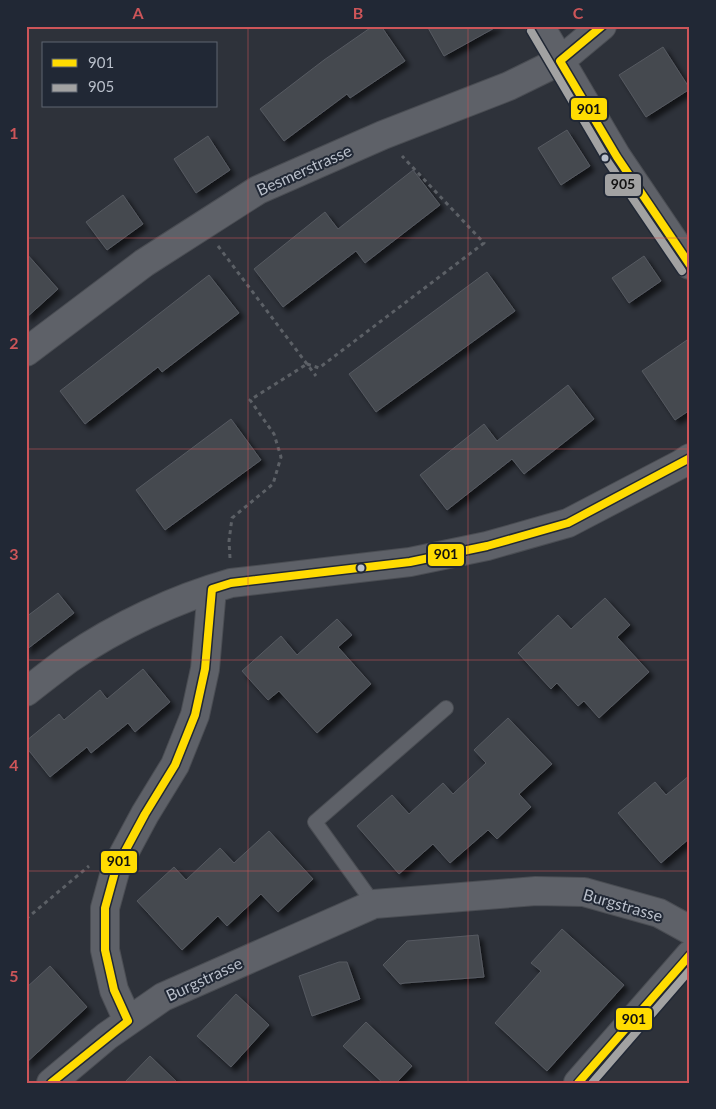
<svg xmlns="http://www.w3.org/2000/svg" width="716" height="1109" font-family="Lato,sans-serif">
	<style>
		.building { fill: #45494f; stroke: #565a61; filter: url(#shadow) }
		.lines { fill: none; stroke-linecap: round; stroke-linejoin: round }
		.lane-casing { stroke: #4a4d53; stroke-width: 16 }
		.street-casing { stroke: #4a4d53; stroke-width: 30 }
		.path { stroke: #5c6066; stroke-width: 3; stroke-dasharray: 4 4; stroke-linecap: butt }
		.lane { stroke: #5e6168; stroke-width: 14 }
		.street { stroke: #5e6168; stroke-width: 28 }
		.bus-1-casing { stroke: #212835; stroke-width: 11 }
		.bus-2-casing { stroke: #212835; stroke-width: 11 }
		.bus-1 { stroke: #ffdc01; stroke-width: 8 }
		.bus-2 { stroke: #a2a2a2; stroke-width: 8 }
		.grid { fill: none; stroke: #cd5559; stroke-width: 1; stroke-opacity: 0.55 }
		.bus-dot { fill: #b9bfca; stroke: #212835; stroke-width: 2 }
		.labels { text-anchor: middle; stroke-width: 4; stroke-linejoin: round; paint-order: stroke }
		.street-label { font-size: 16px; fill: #b9bfca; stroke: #212835 }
		.line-badge { stroke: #212835; stroke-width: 2 }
		.pale-badge-label { font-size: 14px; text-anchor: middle; font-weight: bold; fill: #111 }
		.neatline { fill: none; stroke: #cd5559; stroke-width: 2 }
		.grid-label { font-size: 16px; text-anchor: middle; font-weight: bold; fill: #cd5559 }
	</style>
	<defs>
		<filter id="shadow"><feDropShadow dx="4.5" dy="4.5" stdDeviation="2.5" flood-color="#0009"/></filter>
	</defs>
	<rect width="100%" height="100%" fill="#2e323a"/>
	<path class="building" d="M373,26h8l24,35 -55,37 -3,-4 -63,47 -24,-32 64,-49z
		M427,26h71l-54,30z
		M663,47l27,42 -44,28 -27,-42z
		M567,130l23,36 -29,19 -23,-37z
		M208,136l22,34 -34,23 -22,-34z
		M413,170l27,35 -75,58 -9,-12 -73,56 -29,-38 71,-57 13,17z
		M123,195l20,29 -36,26 -21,-28z
		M26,253l32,36 -32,29z
		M644,256l17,25 -32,22 -17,-25z
		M487,272l28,39 -139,101 -27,-38z
		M209,275l30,38 -77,59 -4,-5 -73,57 -25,-33z
		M690,338v72l-15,10 -33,-49z
		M568,385l26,34 -70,55 -12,-15 -65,51 -27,-35 64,-51 13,17z
		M231,419l30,41 -96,70 -29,-40z
		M58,593l16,20 -48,37v-33z
		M605,598l25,27 -13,12 32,35 -50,46 -15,-17 -6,5 -21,-23 -6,6 -33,-36 40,-38 13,14z
		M337,619l15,16 -14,12 33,37 -54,49 -38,-42 -11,9 -26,-29 39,-35 16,19z
		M143,669l27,33 -35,30 -7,-9 -37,30 -4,-6 -37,30 -24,-30v-6l33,-27 5,6 36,-30 7,9z
		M508,718l44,46 -33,30 12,13 -34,32 -9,-9 -38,33 -17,-19 -34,30 -42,-48 35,-31 17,19 34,-31 10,11 33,-31 -12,-13z
		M690,775v63l-29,25 -43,-50 37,-31 11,13z
		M269,831l44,48 -35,33 -17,-18 -34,32 -9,-10 -36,34 -45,-49 37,-34 12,13 34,-32 14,15z
		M562,929l62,56 -77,86 -52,-48 46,-52 -10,-8z
		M478,935l6,42 -79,6 -5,1 -17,-19 24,-24z
		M339,962h8l13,37 -48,17 -13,-40z
		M50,966l37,41 -61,56v-75z
		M236,994l33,31 -38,42 -34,-31z
		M366,1022l46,44 -16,17h-13l-40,-37z
		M150,1056l28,27h-54z"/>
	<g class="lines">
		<g class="lane-casing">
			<path id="lane" d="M374,904l-59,-82 131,-114"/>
		</g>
		<g class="street-casing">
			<path id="street" d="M540,26l77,131 73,108
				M26,352l118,-89 114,-73 125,-55 126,-49 51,-25 42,-35
				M26,692c14,-11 28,-22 43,-33 48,-33 106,-60 162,-76l179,-21 77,-16 81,-23 113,-59 9,-6
				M128,1021l-14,-31 -9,-40v-42l11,-40 29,-54 30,-49 20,-50 10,-46 7,-80
				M51,1083l56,-47 56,-39 211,-93 162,-13 48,1 75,21 31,17
				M578,1083l112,-128"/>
		</g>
		<path class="path" d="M218,246l98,130
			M307,364l12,4 165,-125 -82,-87
			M230,558l-1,-17 3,-23 41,-34 8,-27 -7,-23 -24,-34 57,-36
			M26,919l63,-53"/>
		<use href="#lane" class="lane"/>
		<use href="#street" class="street"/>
		<g class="bus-1-casing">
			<path id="bus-1" d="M602,26l-42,35 57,96 73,108
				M51,1083l77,-62 -14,-31 -9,-40v-42l11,-40 29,-54 30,-49 20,-50 10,-46 7,-80 19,-6 179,-21 77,-16 81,-23 122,-65
				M578,1083l112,-128"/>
		</g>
		<g class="bus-2-casing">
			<path id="bus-2" d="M531,31l77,131 74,109
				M592,1083l98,-113"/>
		</g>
		<use href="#bus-1" class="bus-1"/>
		<use href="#bus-2" class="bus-2"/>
	</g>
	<path class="grid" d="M248,26v1057M468,26v1057M26,238h664M26,449h664M26,660h664M26,871h664"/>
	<g class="bus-dot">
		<circle cx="605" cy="158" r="4.5"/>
		<circle cx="361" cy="568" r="4.5"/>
	</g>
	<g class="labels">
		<g class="street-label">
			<text transform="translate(304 170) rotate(-24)" y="6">Besmerstrasse</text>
			<text transform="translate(623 905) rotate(16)" y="6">Burgstrasse</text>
			<text transform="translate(204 979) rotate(-25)" y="6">Burgstrasse</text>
		</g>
	</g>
	<g class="line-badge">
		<rect x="570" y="97" width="38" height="24" rx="5" fill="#ffdc01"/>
		<rect x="604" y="173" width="38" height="24" rx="5" fill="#a2a2a2"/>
		<rect x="427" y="543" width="38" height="24" rx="5" fill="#ffdc01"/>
		<rect x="100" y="850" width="38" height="24" rx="5" fill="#ffdc01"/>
		<rect x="615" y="1007" width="38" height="24" rx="5" fill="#ffdc01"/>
	</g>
	<g class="pale-badge-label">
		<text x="589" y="114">901</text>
		<text x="623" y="189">905</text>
		<text x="446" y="559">901</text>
		<text x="119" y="866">901</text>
		<text x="634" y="1024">901</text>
	</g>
	<rect width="716" height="1109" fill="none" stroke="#212835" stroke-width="55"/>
	<rect x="42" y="42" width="175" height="65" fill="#212835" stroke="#5e6471"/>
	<rect x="52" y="59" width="25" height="8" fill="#ffdc01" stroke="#5e6471"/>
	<text x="88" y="68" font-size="15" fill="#b9bfca">901</text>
	<rect x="52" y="84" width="25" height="8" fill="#a2a2a2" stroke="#5e6471"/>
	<text x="88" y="92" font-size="15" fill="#b9bfca">905</text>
	<rect x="28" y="28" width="660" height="1054" class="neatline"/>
	<g class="grid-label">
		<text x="138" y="19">A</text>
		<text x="358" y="19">B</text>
		<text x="578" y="19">C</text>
		<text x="14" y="139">1</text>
		<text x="14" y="349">2</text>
		<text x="14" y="560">3</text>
		<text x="14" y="771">4</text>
		<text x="14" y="982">5</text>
	</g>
</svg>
